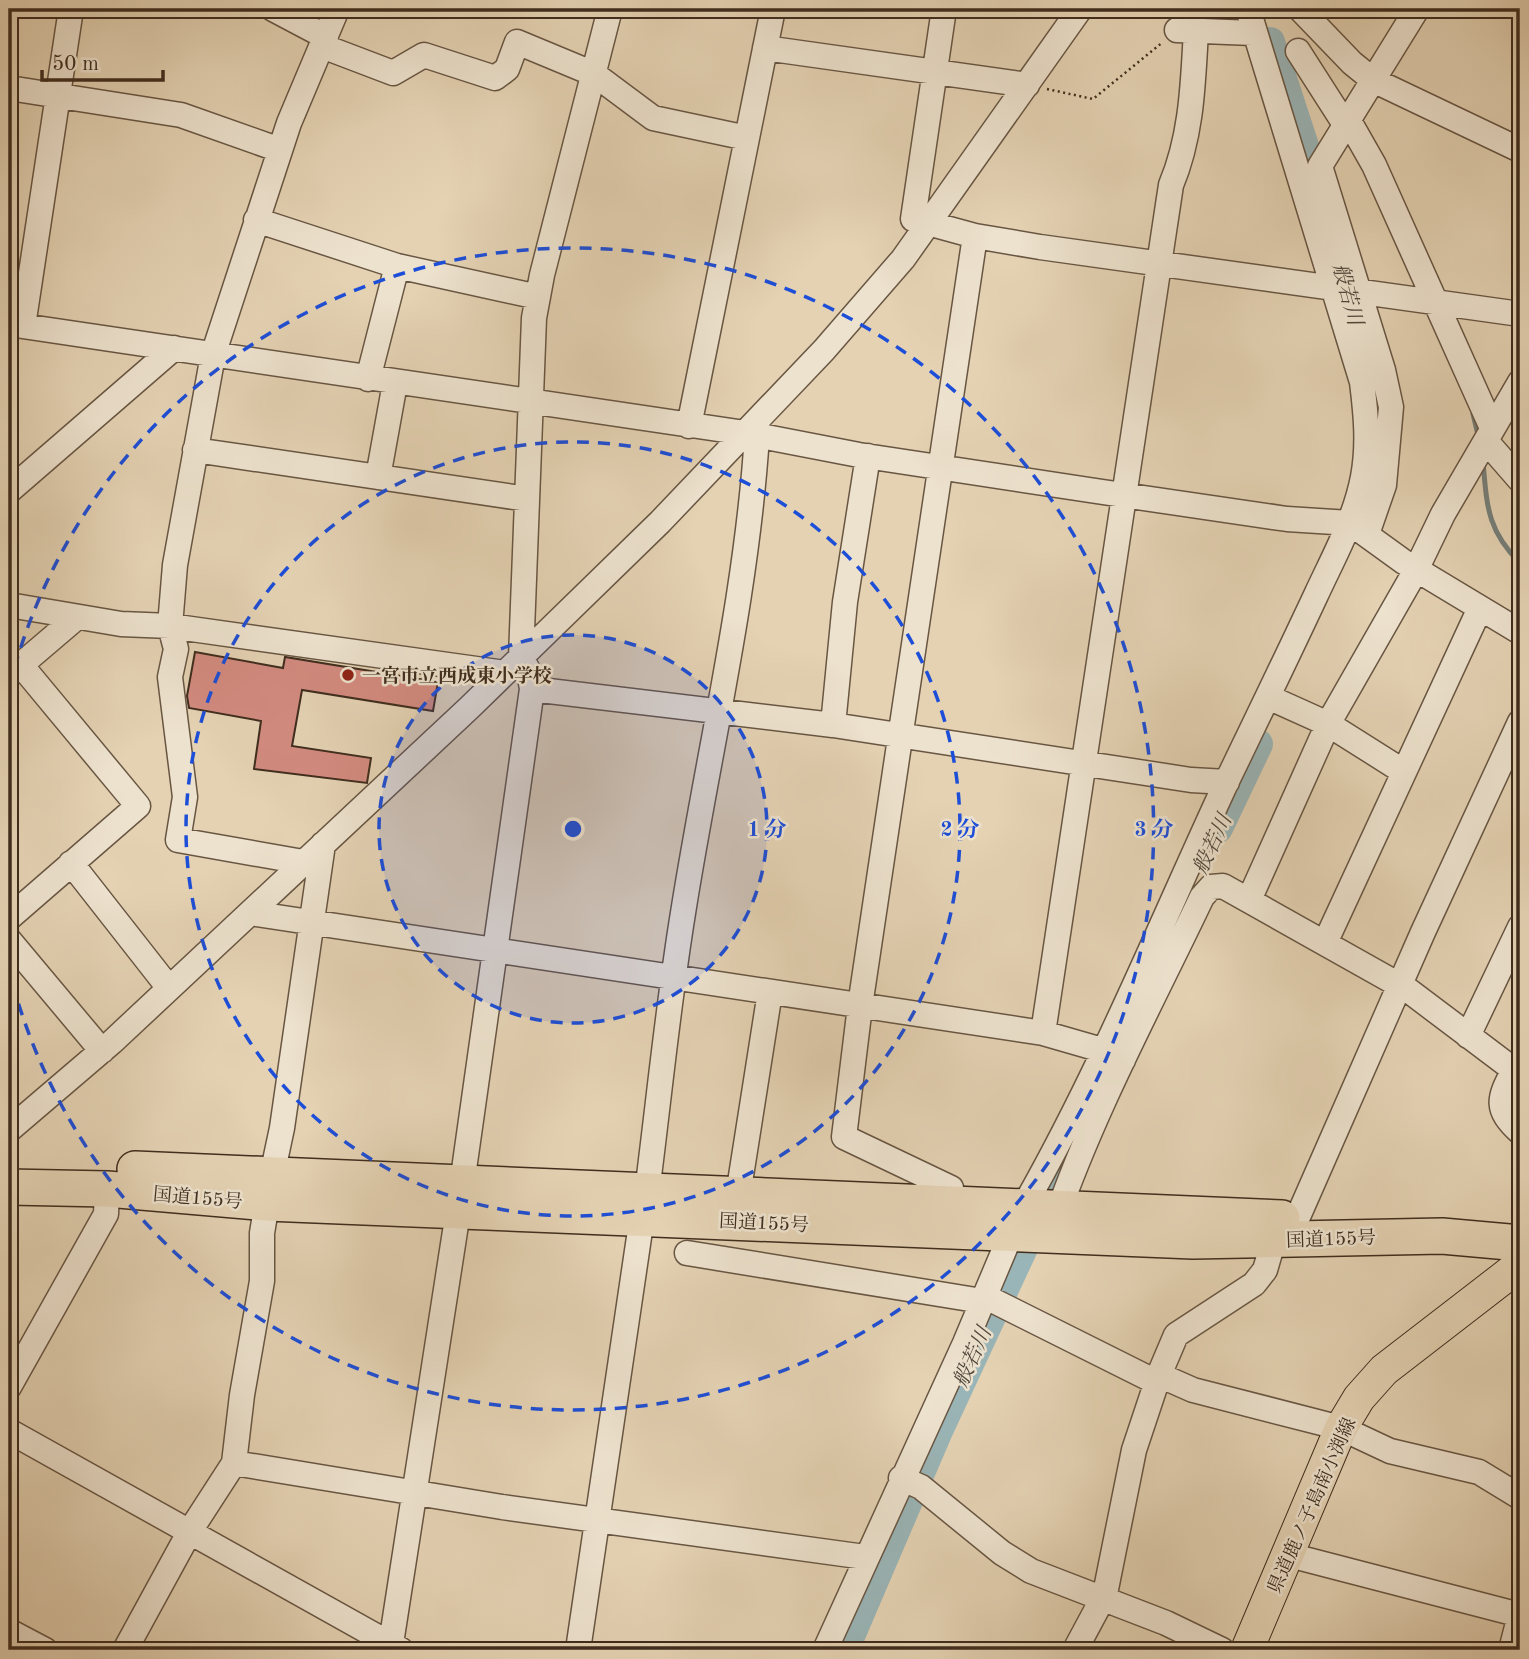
<svg xmlns="http://www.w3.org/2000/svg" width="1529" height="1659" font-family="'Old Standard TT','Noto Serif JP',serif">
	<style>
		.lines { fill: none; stroke-linecap: round; stroke-linejoin: round }
		.stream { stroke: #767f7a; stroke-width: 5 }
		.river { stroke: #9ab5b7; stroke-width: 30 }
		.building { fill: #d38b80; stroke: #3f2d1e; stroke-width: 2 }
		.minor-casing { stroke: #685643; stroke-width: 27 }
		.major-casing { stroke: #3f2d1e; stroke-width: 34 }
		.highway-casing { stroke: #3f2d1e; stroke-width: 38 }
		.path { stroke: #3f2d1e; stroke-width: 2.5; stroke-dasharray: 2 3.5; stroke-linecap: butt }
		.minor { stroke: #ede2ce; stroke-width: 24 }
		.major { stroke: #e4d2b3; stroke-width: 32 }
		.highway { stroke: #e4d2b3; stroke-width: 35 }
		.ring { fill: none; stroke: #1d4ed8; stroke-width: 3.5; stroke-dasharray: 12 9 }
		.poi-dot { fill: #8f2418; stroke: #ede2ce; stroke-width: 2.5 }
		.labels { text-anchor: middle; stroke-width: 5; stroke-linejoin: round; paint-order: stroke }
		.poi-label { font-size: 19px; font-weight: bold; fill: #3f2d1e; stroke: #ede2ce; text-anchor: start }
		.street-label { font-size: 19px; fill: #3f2d1e; stroke: #ede2ce }
		.water-label { font-size: 21px; font-style: italic; fill: #51483d; stroke: #ede2ce }
		.centre { fill: #1d4ed8; stroke: #ede2ce; stroke-width: 3.5 }
		.ring-label { font-size: 21px; text-anchor: middle; font-weight: bold; fill: #1d4ed8; stroke: #ede2ce; stroke-width: 5; stroke-linejoin: round; paint-order: stroke }
	</style>
	<rect width="100%" height="100%" fill="#e4d2b3"/>
	<filter id="stains"><feTurbulence type="fractalNoise" baseFrequency=".00286" numOctaves="4"/><feColorMatrix values="0 0 0 0 .2 0 0 0 0 .09 0 0 0 0 .02 0 0 0 .5 -.17"/></filter>
	<radialGradient id="worn" r=".72"><stop offset=".6" stop-color="#630" stop-opacity="0"/><stop offset="1" stop-color="#630" stop-opacity=".3"/></radialGradient>
	<g class="lines">
		<path class="stream" d="M1473,414l5,21
			M1483,462c4,44 4,68 37,101"/>
		<path class="river" d="M1270,42l51,156
			M1218,828l40,-84
			M844,1650l93,-217 151,-325"/>
	</g>
	<path class="building" d="M195,652l88,16 2,-11 153,25 -5,29 -131,-21 -10,56 79,12 -4,25 -113,-14 7,-48 -72,-13 -2,-12z"/>
	<g class="lines">
		<g class="minor-casing">
			<path id="minor" d="M273,9l53,28
				M944,9l-31,210 62,17 65,11 480,67
				M1300,9l52,54 21,17 147,70
				M1177,30l76,3
				M322,46l71,27 31,-18 71,23 12,-9 10,-27 77,32 59,44 94,20
				M765,48l262,37
				M1298,51l48,75
				M9,88l172,27 99,35
				M1349,121l25,44 118,263
				M256,220l141,46 141,31
				M9,324l736,109 114,22 237,36 191,28 63,4 54,39 116,70
				M23,326l48,-317
				M368,379l29,-113
				M689,426l84,-417
				M1486,441l34,39
				M195,450l332,49
				M378,477l17,-94
				M9,491l165,-143
				M1367,534l17,-49 7,-78 -8,-37 -63,-204 97,-157
				M9,605l112,19 49,2 335,47
				M9,675l68,-58
				M532,689l301,36 358,55 36,2
				M1268,697l60,27 76,48
				M833,725l12,-123 23,-146
				M303,862l-125,-22 7,-43 -15,-120 6,-28 -6,-23 5,-61 38,-210 76,-232 48,-114
				M71,863l98,125
				M1249,900l79,-176 88,-154 27,-56 77,-132
				M250,913l793,120 59,17 21,10
				M9,918l129,-112 -117,-141
				M9,940l93,111
				M1325,943l155,-335
				M1043,1033l128,-848c21,-50 22,-102 25,-155
				M1468,1036l52,-109
				M9,1130l103,-88 357,-334 191,-186 164,-172 79,-91 177,-250
				M272,1175l10,-47 41,-284
				M951,1188l-107,-51 16,-131 115,-770
				M647,1192c12,-93 21,-187 36,-279 25,-159 64,-317 74,-478
				M738,1195l32,-203
				M1024,1206c78,-137 137,-283 203,-425 30,-62 60,-124 89,-186 18,-39 39,-76 47,-118 6,-32 3,-63 -1,-95l-114,-373
				M1297,1219l126,-287 97,-210
				M1055,1221c39,-112 96,-217 147,-324l9,-10 12,-1 185,104 106,80c-16,29 -19,39 6,62
				M687,1253l295,48
				M984,1296l172,86
				M1159,1375l34,15 148,38 49,23 89,21 41,25
				M9,1387l97,-173 1,-25
				M9,1431l392,219
				M234,1463l268,44 363,50
				M901,1478l20,9 81,66 29,18 135,52 56,27
				M1289,1555l231,60
				M9,1631l36,19
				M125,1650l65,-119 44,-68 8,-68 20,-114v-48l5,-30
				M390,1650l68,-438 74,-523 -3,-17 -8,-15 13,-339 8,-43 68,-266
				M578,1650l64,-433
				M825,1650l140,-307 46,-109
				M1075,1650l30,-56 29,-144 25,-75 17,-40 78,-51 11,-14 9,-31
				M1511,1650l9,-35"/>
		</g>
		<g class="major-casing">
			<path id="major" d="M1247,1650l94,-222 18,-30 25,-28 136,-105"/>
		</g>
		<g class="highway-casing">
			<path id="highway" d="M135,1169l1147,49
				M9,1187l98,2 160,14 926,38 249,-5 78,7"/>
		</g>
		<path class="path" d="M1047,89l46,10 70,-57"/>
		<use href="#minor" class="minor"/>
		<use href="#major" class="major"/>
		<use href="#highway" class="highway"/>
	</g>
	<circle cx="573" cy="829" r="194" fill="#1d4ed8" fill-opacity=".12"/>
	<g class="ring">
		<circle cx="573" cy="829" r="194"/>
		<circle cx="573" cy="829" r="387"/>
		<path d="M9 688A581 581 0 1 1 9 970"/>
	</g>
	<circle class="poi-dot" cx="348" cy="675" r="7"/>
	<g class="labels">
		<g class="poi-label">
			<text x="362" y="682">一宮市立西成東小学校</text>
		</g>
		<g class="street-label">
			<text transform="translate(198 1197) rotate(5)" y="7">国道155号</text>
			<text transform="translate(764 1222) rotate(3)" y="7">国道155号</text>
			<text transform="translate(1331 1238) rotate(-2)" y="7">国道155号</text>
			<text transform="translate(1311 1505) rotate(-66)" y="7">県道鹿ノ子島南小渕線</text>
		</g>
		<g class="water-label">
			<text transform="translate(1348 294) rotate(75)" y="7">般若川</text>
			<text transform="translate(1212 844) rotate(-65)" y="7">般若川</text>
			<text transform="translate(972 1357) rotate(-66)" y="7">般若川</text>
		</g>
	</g>
	<circle cx="573" cy="829" r="10" class="centre"/>
	<g class="ring-label">
		<text x="767" y="836">1 分</text>
		<text x="960" y="836">2 分</text>
		<text x="1154" y="836">3 分</text>
	</g>
	<rect width="1529" height="1659" fill="none" stroke="#e4d2b3" stroke-width="35"/>
	<rect x="10" y="10" width="1508" height="1638" fill="none" stroke="#3f2d1e" stroke-width="3.5"/>
	<rect x="18" y="18" width="1494" height="1624" fill="none" stroke="#3f2d1e" stroke-width="2"/>
	<path d="M42 70v10h121v-10" fill="none" stroke="#3f2d1e" stroke-width="3.5"/>
	<text x="52" y="70" font-size="21" fill="#3f2d1e" stroke="#ede2ce" stroke-width="5" paint-order="stroke">50 m</text>
	<rect width="100%" height="100%" filter="url(#stains)"/>
	<rect width="100%" height="100%" fill="url(#worn)"/>
</svg>
